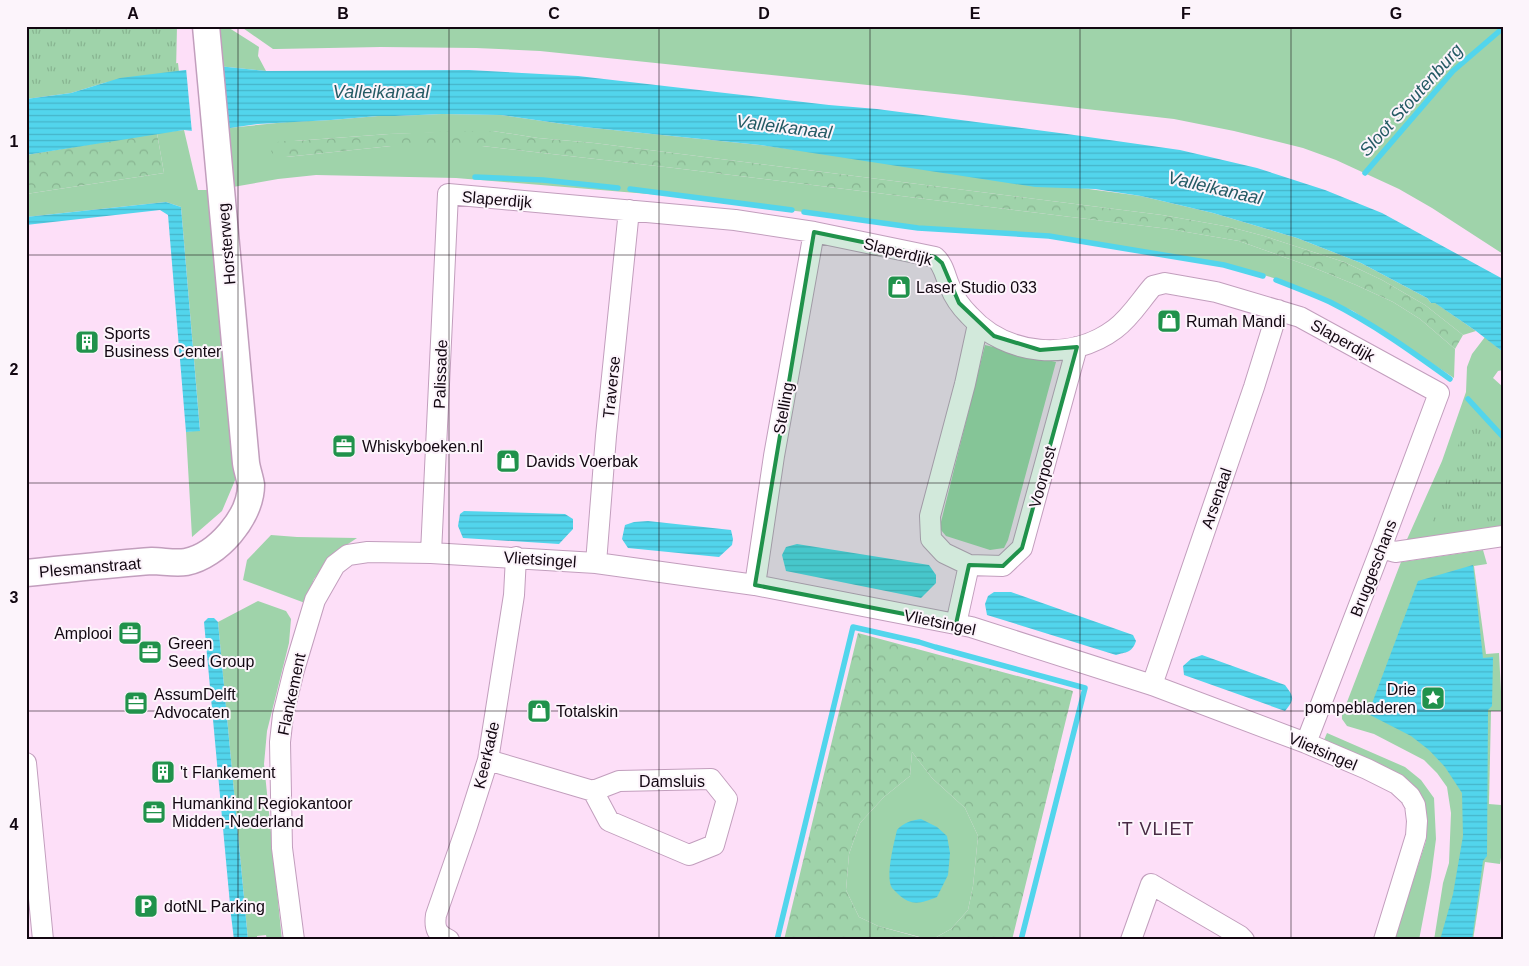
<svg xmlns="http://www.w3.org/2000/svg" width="1529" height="966" font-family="Helvetica,sans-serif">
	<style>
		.green { fill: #9fd3aa }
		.forest { fill: url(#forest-crowns) }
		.park { fill: url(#park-tufts) }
		.water { fill: url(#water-rules) }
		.pier { fill: #fddff8 }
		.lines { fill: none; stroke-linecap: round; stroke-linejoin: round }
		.stream { stroke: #52d5ec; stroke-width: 5.5 }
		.minor-casing { stroke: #c29ebd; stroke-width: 22 }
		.tertiary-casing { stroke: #c29ebd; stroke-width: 29 }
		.minor { stroke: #fff; stroke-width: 20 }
		.tertiary { stroke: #fff; stroke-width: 26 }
		.marked { fill: #20924b; fill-opacity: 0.2; stroke: #20924b; stroke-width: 4; stroke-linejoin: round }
		.grid { fill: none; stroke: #120711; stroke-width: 1; stroke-opacity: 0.55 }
		.labels { text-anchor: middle; stroke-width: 4; stroke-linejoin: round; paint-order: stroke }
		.street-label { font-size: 16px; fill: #120711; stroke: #fcf4fb }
		.poi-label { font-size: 16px; fill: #120711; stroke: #fcf4fb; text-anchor: start }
		.water-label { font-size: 18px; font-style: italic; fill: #245a64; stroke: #fcf4fb }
		.neighbourhood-label { font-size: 18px; letter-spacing: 1px; fill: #482b44; stroke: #fcf4fb }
		.neatline { fill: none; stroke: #120711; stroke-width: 2 }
		.grid-label { font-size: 16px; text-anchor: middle; font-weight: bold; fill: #120711 }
	</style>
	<defs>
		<pattern id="forest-crowns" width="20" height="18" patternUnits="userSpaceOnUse" patternTransform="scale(1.25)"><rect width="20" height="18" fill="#9fd3aa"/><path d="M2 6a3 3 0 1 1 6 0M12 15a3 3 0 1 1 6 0" fill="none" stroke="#88b491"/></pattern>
		<pattern id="park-tufts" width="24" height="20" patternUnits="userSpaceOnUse" patternTransform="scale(1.25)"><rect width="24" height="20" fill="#9fd3aa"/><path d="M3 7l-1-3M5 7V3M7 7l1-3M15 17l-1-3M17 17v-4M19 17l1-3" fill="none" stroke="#88b491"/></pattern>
		<pattern id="water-rules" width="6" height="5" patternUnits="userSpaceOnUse" patternTransform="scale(1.25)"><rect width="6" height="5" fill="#52d5ec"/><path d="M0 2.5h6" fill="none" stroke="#46b5c9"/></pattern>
	</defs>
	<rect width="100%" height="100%" fill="#fddff8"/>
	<path class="green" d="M213,26h13l33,21 -1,9 8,15 -48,-5z
		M240,26h1263v228l-71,-46 -33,-19 -63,-29 -33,-12 -69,-17 -60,-12 -210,-24 -424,-44 -64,-3 -95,-1 -105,2h-3z
		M178,63l1,9 -59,6 -49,15 -45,6v-15z
		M442,114l59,1 83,12 176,18 381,51 72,17 84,25 64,25 66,35 4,5 3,-1 42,29 -13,4 -38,-30 -43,-25 -38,-18 -80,-26 -34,-9 -68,-12 -568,-72 -56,-5 -45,-7 -104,3 -95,7h-15l7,16 105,-11h91l192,22 495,61 70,12 73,26 44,18 37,17 27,17 35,30 -1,29 -101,-67 -66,-29 -64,-19 -120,-19 -100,-11 -56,-3 -263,-33 -228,-19 -140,-3 -38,4 -45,8 -5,-59 59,-6 44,-2 47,-4h17z
		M184,130l14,60h16l22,288 -14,33 -30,26 -6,-105 14,-2 -19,-223 -15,-5 -140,15v-23l138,-21 -7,-40z
		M1485,337l18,15v18l-5,1 -5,7 10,9v143l-99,16 38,-85 24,-69 1,-25 5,-13z
		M985,345l71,17 -48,178 -4,8 -14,2 -44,-14 -5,-6v-8z
		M271,535l26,2 60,1 -24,16 -19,25 -9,24 -62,-23 4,-20z
		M1483,550l4,14 -13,2 12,88 13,-1 3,58h-11l-2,93 12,1 2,1v38l-3,20 -15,-2 -12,78h-39l9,-57 6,-20 2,-50 -4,-26 -10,-14 -13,-13 -50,-26 -27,-8 -5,-7v-4l59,-153z
		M258,601l28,10 5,8 -2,24 -22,88 -3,33 18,176h-15l-1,-5 -9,1v4h-9l-30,-318z
		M1327,733l78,34 16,13 13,18 2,41 -5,38 -12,63h-25l32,-99 1,-25 -5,-20 -14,-16 -84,-40z
		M912,752l20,26 33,30 13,28 -5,50 -5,24 -17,19 -20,11 -53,-14 -19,-9 -13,-27 3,-36 11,-31 24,-26 26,-21z"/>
	<path class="forest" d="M458,131h35l45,7 56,5 568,72 68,12 34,9 80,26 38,18 43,25 38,30 -8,14 -35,-30 -27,-17 -37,-17 -44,-18 -73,-26 -70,-12 -495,-61 -192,-22h-91l-105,11 -12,-1 -3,-5 8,-10h15l95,-7z
		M157,133l7,40 -138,21v-39z
		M858,633l215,58 -61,249h-81l20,-11 17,-19 5,-24 5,-50 -13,-28 -33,-30 -20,-26 -2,24 -26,21 -24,26 -11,31 -3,36 13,27 19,9 51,14h-145z"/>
	<path class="park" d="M26,26h151l-1,46 -150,22z
		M1469,413l34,34v73l-73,10z"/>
	<path class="water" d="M218,66l48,5 203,-1 109,6 251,29 48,4 190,25 113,16 77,18 68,22 57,23 121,66v73l-27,-21 -41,-28h-4l-4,-5 -66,-35 -64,-25 -84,-25 -72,-17 -46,-7 -60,-2 -275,-42 -176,-18 -83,-12 -59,-1 -47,2h-17l-47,4 -73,4 -56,8 -18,-2 -158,25v-56l45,-6 49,-15z
		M166,202l15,5 19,224 -14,1 -18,-217 -8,-5 -134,15v-8z
		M464,511l101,3 8,5v10l-14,15 -96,-6 -5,-12 2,-12z
		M648,521l83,9 2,9 -1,6 -13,12 -91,-9 -6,-9 3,-14 9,-3z
		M797,544l132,21 7,10v8l-15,15 -135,-27 -4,-16 4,-8z
		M1473,565l10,93 10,-1 -1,49 -4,4 -1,146 -4,5 -11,79h-32l13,-46 10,-58 -1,-43 -17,-26 -16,-17 -18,-14 -43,-22 50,-133z
		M994,592h17l122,43 3,6c-4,12 -10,11 -20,14l-129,-40 -2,-11 3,-8z
		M208,618h6l4,4 30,318h-14l-3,-25 -27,-293z
		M1202,655l83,30c9,12 10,14 0,26l-101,-36 -1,-9 8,-7z
		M921,819l16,8 10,9 3,17 -2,22 -11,22c-16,6 -25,10 -39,-3 -2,-2 -4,-4 -6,-6 -7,-11 2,-45 5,-58 6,-7 15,-10 24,-11z"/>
	<path class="pier" d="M196,67l7,65 -10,1h-1l-6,-65z"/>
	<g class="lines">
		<path class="stream" d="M1365,173l88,-102 50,-43
			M475,177l68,3 75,8
			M630,189l162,21
			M804,212l114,16 131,8 175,29 39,11
			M1276,280c18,7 36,14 54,22 42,21 81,49 120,77
			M1468,399l35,38
			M777,940l76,-313 66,15 16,5 150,41 -64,252"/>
		<g class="minor-casing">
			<path id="minor" d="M978,324l-13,60 -35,132 1,23 13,14 25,12 34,1 19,-18 55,-201
				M1381,548l14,4 108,-16
				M431,553l17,-359 287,26 79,12 121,25c9,8 10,19 15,30 4,10 11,20 19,28 37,41 102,47 146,14 16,-12 25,-28 38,-43l12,-3 51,9 84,25 139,76 -58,155 -75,195
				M596,563l10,-127 23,-226
				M755,585l19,-129 40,-224
				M956,624l13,-59
				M1152,685l102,-298 24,-77
				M488,760l105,31 26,-10 92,-2 16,20 -13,46 -25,10 -80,-34 -16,-30
				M26,763l17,177
				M294,940l-12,-92 -2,-106 3,-27 11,-45 21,-70 20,-35 13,-10 20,-3 63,1 165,10 159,22 216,42 181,58 154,58 61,26 30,15 13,12 5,9 2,16 -1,15 -32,104
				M449,940c-12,-6 -15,-11 -13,-25l31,-89 21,-66 26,-165 2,-38
				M1131,940l20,-56 89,52 4,4"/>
		</g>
		<g class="tertiary-casing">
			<path id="tertiary" d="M26,573c42,-4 84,-9 126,-12 11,0 23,3 34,1 31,-6 65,-45 65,-77 -1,-7 -4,-15 -5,-22l-40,-437"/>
		</g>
		<use href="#minor" class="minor"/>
		<use href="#tertiary" class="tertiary"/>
	</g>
	<path class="marked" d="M814,232l121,25 7,6 17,40 35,33 46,14 37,-3 -55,201 -19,18 -34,-1 -13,59 -201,-39z"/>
	<path class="grid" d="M238,26v914M449,26v914M659,26v914M870,26v914M1080,26v914M1291,26v914M26,255h1477M26,483h1477M26,711h1477"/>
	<defs>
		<g id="shop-square" transform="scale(1.25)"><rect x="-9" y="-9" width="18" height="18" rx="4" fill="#20924b" stroke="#fcf4fb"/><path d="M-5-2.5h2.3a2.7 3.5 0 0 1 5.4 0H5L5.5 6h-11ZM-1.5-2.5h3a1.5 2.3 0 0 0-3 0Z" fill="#fff"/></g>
		<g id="building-square" transform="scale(1.25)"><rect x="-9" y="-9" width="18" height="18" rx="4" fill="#20924b" stroke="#fcf4fb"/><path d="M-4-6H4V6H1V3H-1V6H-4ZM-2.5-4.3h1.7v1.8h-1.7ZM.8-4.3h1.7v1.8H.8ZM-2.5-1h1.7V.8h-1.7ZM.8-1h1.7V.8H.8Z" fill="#fff"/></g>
		<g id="office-square" transform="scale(1.25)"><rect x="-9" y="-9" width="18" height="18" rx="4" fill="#20924b" stroke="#fcf4fb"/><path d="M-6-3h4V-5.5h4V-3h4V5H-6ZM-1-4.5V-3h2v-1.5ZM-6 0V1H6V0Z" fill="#fff"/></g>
		<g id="sight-square" transform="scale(1.25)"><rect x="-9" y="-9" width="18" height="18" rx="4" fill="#20924b" stroke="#fcf4fb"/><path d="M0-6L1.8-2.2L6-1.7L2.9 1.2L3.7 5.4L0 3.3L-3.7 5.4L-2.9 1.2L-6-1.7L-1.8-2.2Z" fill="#fff"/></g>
		<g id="parking-square" transform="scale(1.25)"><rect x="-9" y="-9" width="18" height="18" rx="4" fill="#20924b" stroke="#fcf4fb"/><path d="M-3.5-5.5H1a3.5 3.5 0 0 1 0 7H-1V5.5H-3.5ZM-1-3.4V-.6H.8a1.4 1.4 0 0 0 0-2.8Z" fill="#fff"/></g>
	</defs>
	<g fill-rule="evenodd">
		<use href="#shop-square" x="899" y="287"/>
		<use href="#shop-square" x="1169" y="321"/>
		<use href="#building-square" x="87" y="342"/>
		<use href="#office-square" x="344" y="446"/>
		<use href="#shop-square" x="508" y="461"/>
		<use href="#office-square" x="130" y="633"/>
		<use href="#office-square" x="150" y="652"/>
		<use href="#sight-square" x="1433" y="698"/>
		<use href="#office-square" x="136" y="703"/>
		<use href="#shop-square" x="539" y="711"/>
		<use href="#building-square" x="163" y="772"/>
		<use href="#office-square" x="154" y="812"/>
		<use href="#parking-square" x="146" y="906"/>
	</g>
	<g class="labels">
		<g class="street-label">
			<text transform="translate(497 199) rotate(5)" y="6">Slaperdijk</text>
			<text transform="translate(226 244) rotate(-95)" y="6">Horsterweg</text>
			<text transform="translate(898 251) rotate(14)" y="6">Slaperdijk</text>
			<text transform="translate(1343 340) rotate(29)" y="6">Slaperdijk</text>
			<text transform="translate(440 374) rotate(-88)" y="6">Palissade</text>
			<text transform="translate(611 387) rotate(-84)" y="6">Traverse</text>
			<text transform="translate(783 408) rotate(-80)" y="6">Stelling</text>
			<text transform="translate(1042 477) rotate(-75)" y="6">Voorpost</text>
			<text transform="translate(1216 498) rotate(-71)" y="6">Arsenaal</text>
			<text transform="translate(540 559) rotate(4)" y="6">Vlietsingel</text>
			<text transform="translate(90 567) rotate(-5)" y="6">Plesmanstraat</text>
			<text transform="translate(1373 568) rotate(-69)" y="6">Bruggeschans</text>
			<text transform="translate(940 622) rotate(12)" y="6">Vlietsingel</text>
			<text transform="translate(291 694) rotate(-78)" y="6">Flankement</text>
			<text transform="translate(1323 751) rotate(23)" y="6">Vlietsingel</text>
			<text transform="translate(486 755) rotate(-77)" y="6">Keerkade</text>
			<text x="672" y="787">Damsluis</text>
		</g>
		<g class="poi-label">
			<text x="916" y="293">Laser Studio 033</text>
			<text x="1186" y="327">Rumah Mandi</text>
			<text x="104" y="339">Sports<tspan x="104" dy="18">Business Center</tspan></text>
			<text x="362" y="452">Whiskyboeken.nl</text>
			<text x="526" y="467">Davids Voerbak</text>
			<text x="112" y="639" text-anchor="end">Amplooi</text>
			<text x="168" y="649">Green<tspan x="168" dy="18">Seed Group</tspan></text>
			<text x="1416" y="695" text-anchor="end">Drie<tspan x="1416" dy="18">pompebladeren</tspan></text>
			<text x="154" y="700">AssumDelft<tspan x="154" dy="18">Advocaten</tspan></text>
			<text x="556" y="717">Totalskin</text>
			<text x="180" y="778">'t Flankement</text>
			<text x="172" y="809">Humankind Regiokantoor<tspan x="172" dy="18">Midden-Nederland</tspan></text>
			<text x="164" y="912">dotNL Parking</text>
		</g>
		<g class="water-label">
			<text x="381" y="98">Valleikanaal</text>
			<text transform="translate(1411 100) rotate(-48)" y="6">Sloot Stoutenburg</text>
			<text transform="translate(784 127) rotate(7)" y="6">Valleikanaal</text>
			<text transform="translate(1215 188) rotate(13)" y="6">Valleikanaal</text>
		</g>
		<g class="neighbourhood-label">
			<text x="1156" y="835">'T VLIET</text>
		</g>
	</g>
	<rect width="1529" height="966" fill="none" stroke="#fcf4fb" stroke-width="55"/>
	<rect x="28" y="28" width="1474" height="910" class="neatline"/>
	<g class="grid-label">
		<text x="133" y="19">A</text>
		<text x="343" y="19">B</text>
		<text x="554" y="19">C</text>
		<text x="764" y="19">D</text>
		<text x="975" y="19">E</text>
		<text x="1186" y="19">F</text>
		<text x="1396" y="19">G</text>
		<text x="14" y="147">1</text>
		<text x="14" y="375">2</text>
		<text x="14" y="603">3</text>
		<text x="14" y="830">4</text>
	</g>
</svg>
